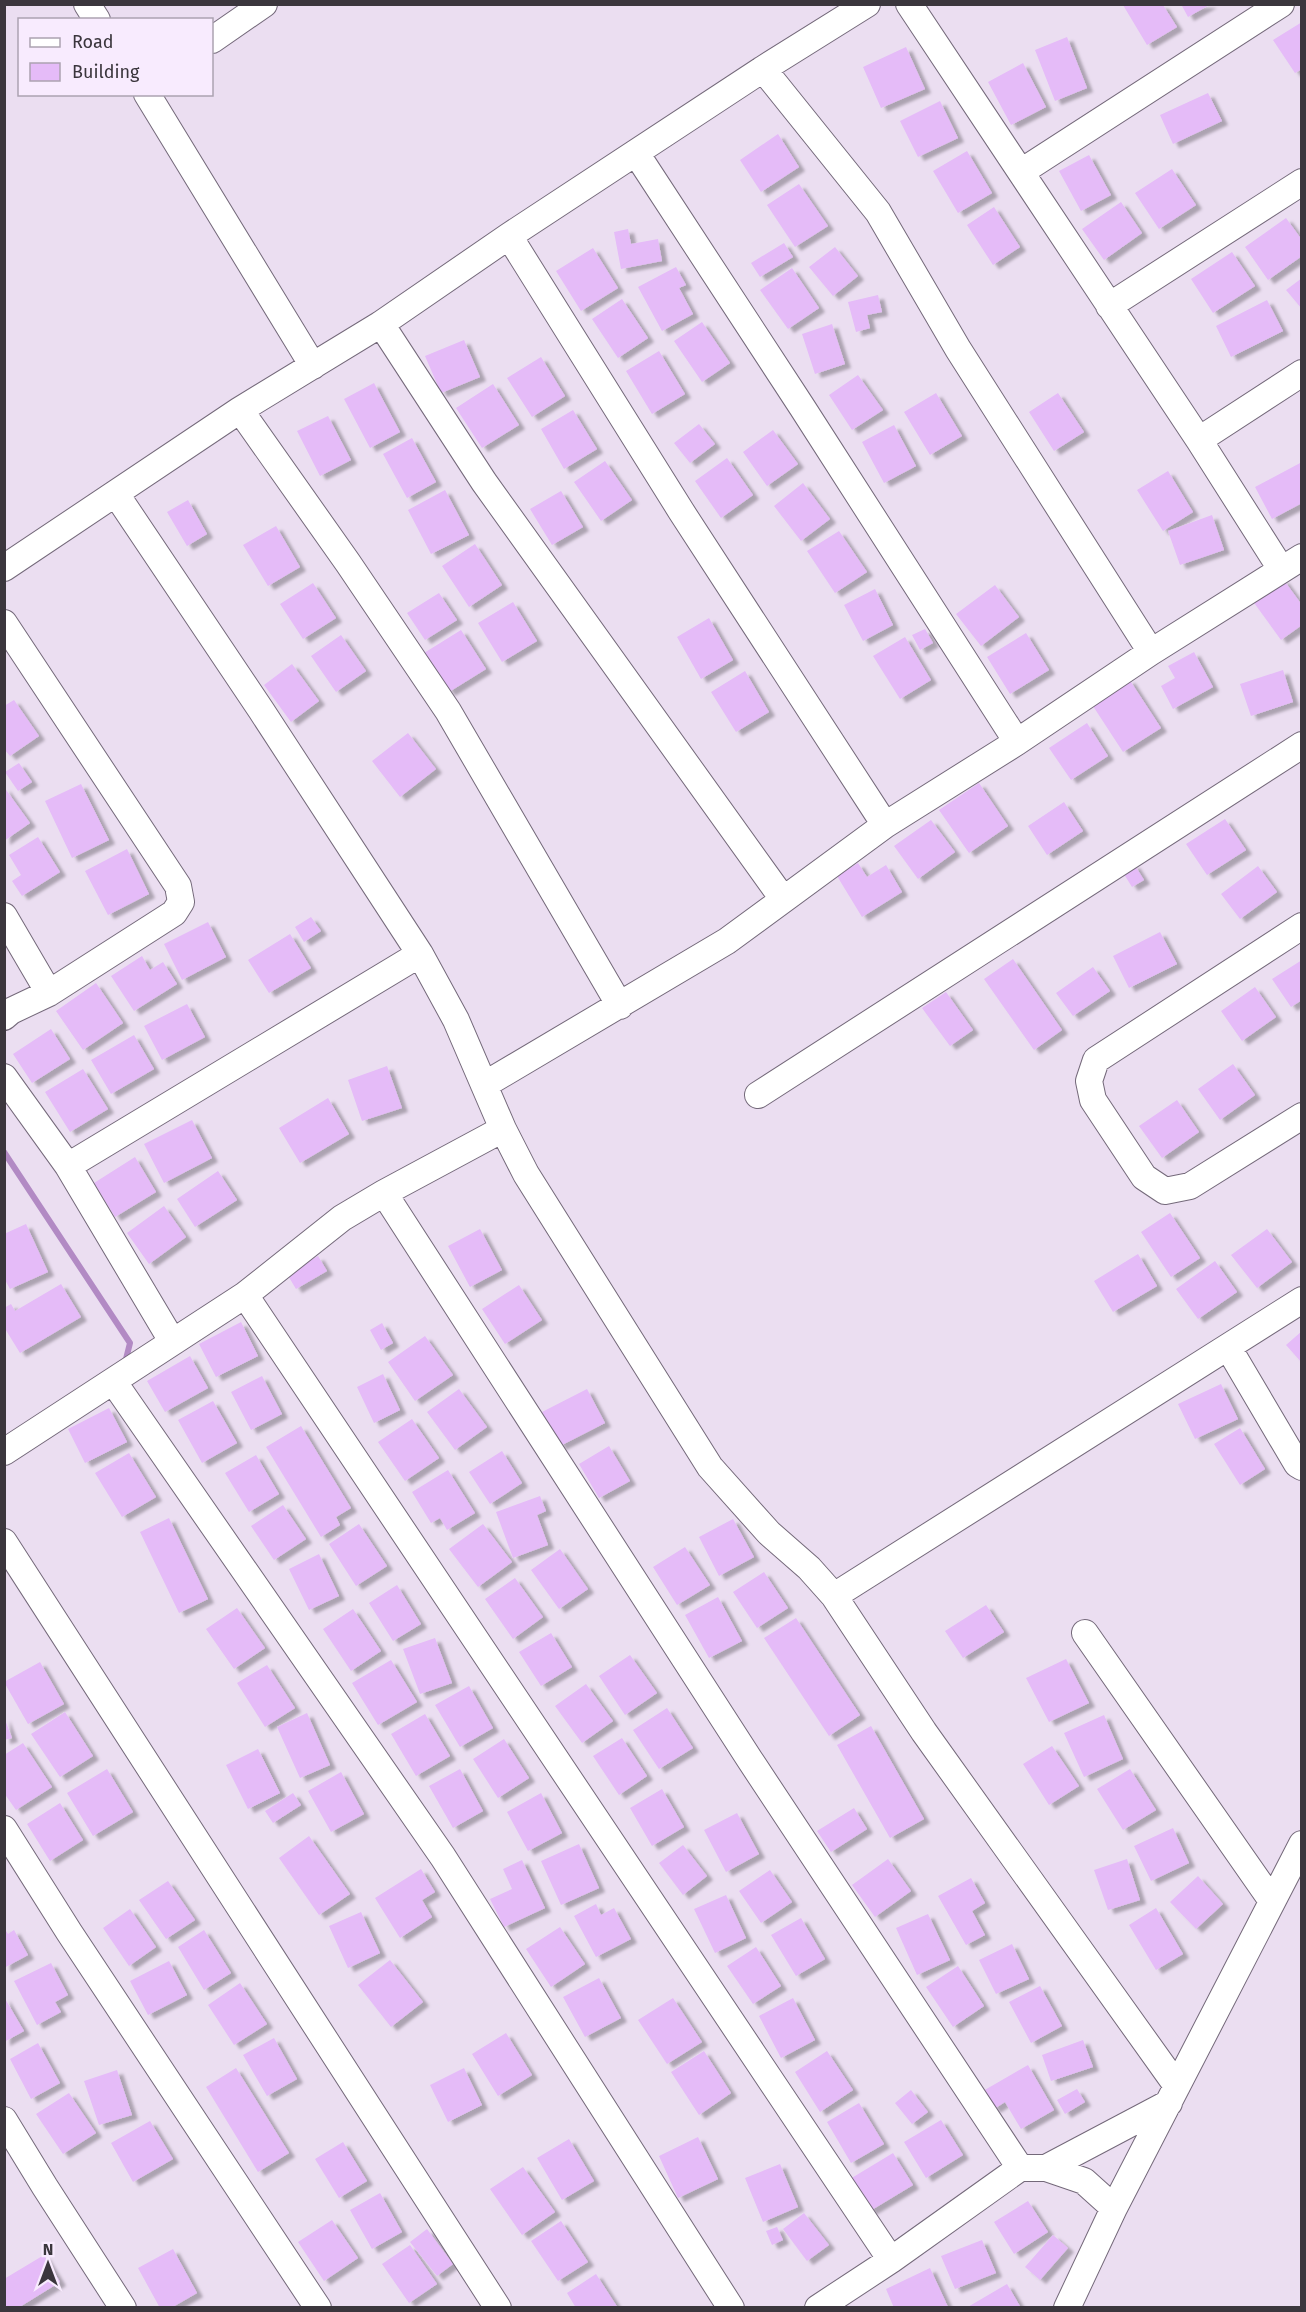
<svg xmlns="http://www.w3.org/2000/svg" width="1306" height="2312" font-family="'Fira Sans',sans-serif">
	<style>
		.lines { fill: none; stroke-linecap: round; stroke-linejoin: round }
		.stream { stroke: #b28ac4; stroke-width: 6 }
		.building { fill: #e5bbf8; filter: url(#shadow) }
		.street-casing { stroke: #74697a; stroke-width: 28 }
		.street { stroke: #fff; stroke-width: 26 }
	</style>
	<defs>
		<filter id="shadow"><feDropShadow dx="6" dy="4" stdDeviation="1.5" flood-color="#0004"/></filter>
	</defs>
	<rect width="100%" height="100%" fill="#ebdef1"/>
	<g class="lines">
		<path class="stream" d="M4,1152l126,191 -5,20"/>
	</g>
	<path class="building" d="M1181,4h30l-23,13z
		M1123,5h40l14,22 -30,18z
		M1302,22v47l-7,4 -22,-33z
		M1067,37l20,51 -32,13 -20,-51z
		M906,47l19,42 -44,19 -18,-41z
		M1023,63l23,44 -35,18 -23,-43z
		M1208,93l14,28 -49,23 -13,-29z
		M940,101l18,37 -40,19 -18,-36z
		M778,134l21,33 -38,25 -21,-32z
		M967,151l25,42 -34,20 -25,-42z
		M1089,155l22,40 -30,16 -22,-40z
		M1172,169l24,36 -37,24 -24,-36z
		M799,184l29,42 -33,21 -28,-42z
		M1121,202l21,31 -38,27 -22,-31z
		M994,207l26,40 -27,18 -26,-40z
		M1286,218l16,22v16l-34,24 -23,-33z
		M628,229l3,15 27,-5 4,22 -41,8 -7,-37z
		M784,243l9,14 -33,20 -9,-14z
		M835,247l23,29 -25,20 -24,-29z
		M593,248l25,40 -37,23 -25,-40z
		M1232,252l23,34 -42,27 -22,-34z
		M676,267l10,18 -7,3 14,26 -31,17 -24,-44z
		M792,268l27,40 -31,21 -28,-39z
		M1302,278v31l-16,-19z
		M878,295l4,17 -15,3 3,13 -14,4 -8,-30z
		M622,299l26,39 -30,20 -26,-39z
		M1267,300l16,31 -52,26 -15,-31z
		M702,322l28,41 -28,19 -28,-41z
		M832,324l13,40 -30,10 -13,-40z
		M464,340l16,37 -39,16 -16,-37z
		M659,351l26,43 -33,20 -26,-43z
		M541,357l24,39 -33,21 -25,-39z
		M858,375l25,35 -31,20 -23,-35z
		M374,383l26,49 -30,16 -26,-49z
		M493,384l26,41 -37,23 -26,-40z
		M936,393l26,43 -32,19 -26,-43z
		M1058,393l26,39 -30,19 -25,-39z
		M573,410l24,39 -33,20 -23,-40z
		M328,416l23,44 -31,16 -23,-45z
		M699,424l16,20 -25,19 -16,-20z
		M894,425l22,41 -32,17 -22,-41z
		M773,430l25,34 -31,22 -24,-34z
		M412,438l24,44 -29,16 -24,-44z
		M727,458l26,37 -32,23 -26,-37z
		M605,461l27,39 -31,21 -27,-39z
		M1302,462v41l-30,16 -17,-32z
		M1168,471l25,41 -30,19 -26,-41z
		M803,483l27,36 -29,22 -27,-35z
		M445,490l24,45 -38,19 -23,-44z
		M561,491l22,36 -31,18 -22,-36z
		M188,500l19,34 -20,12 -20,-34z
		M1212,515l12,35 -44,15 -12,-34z
		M276,526l24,41 -32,19 -25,-41z
		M839,531l28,41 -32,21 -28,-42z
		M475,544l27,41 -33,22 -27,-41z
		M1283,579l19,26v20l-21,15 -29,-40z
		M313,583l23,35 -33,21 -23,-35z
		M995,585l24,32 -38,29 -25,-32z
		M875,589l18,36 -30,16 -19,-36z
		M439,593l18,27 -32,20 -18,-27z
		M513,602l24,39 -35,21 -24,-39z
		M709,618l24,42 -32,19 -24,-42z
		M925,629l8,14 -13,7 -8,-15z
		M461,630l25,39 -37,23 -25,-39z
		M1026,633l23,37 -39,24 -23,-37z
		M341,635l25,36 -30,21 -25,-36z
		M905,637l26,43 -31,19 -27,-43z
		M1194,652l19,35 -40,22 -12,-23 14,-8 -7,-12z
		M292,664l27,37 -28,21 -27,-37z
		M1283,670l10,32 -42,14 -11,-32z
		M745,671l24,41 -33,20 -25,-40z
		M1129,679l32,49 -38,24 -32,-49z
		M14,700l25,36 -29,20 -6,-7v-43z
		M1087,723l21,33 -37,24 -22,-32z
		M408,733l28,36 -36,28 -28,-36z
		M19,763l13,19 -14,9 -13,-19z
		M979,783l29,43 -39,27 -30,-43z
		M81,784l28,56 -37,18 -27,-57z
		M4,787l26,36 -26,18z
		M1064,802l19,29 -36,24 -19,-29z
		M1225,819l21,31 -39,25 -21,-31z
		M931,820l24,32 -37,27 -24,-33z
		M38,837l22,35 -38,24 -10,-15 9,-6 -12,-20z
		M127,849l22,45 -41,21 -23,-44z
		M858,863l9,14 19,-12 16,27 -40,25 -25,-41z
		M1134,864l10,16 -12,7 -10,-16z
		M1258,866l19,26 -37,27 -19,-25z
		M311,917l10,14 -17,11 -9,-15z
		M208,922l18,35 -44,23 -18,-36z
		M1160,932l17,32 -48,24 -16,-32z
		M290,934l21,34 -42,25 -21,-33z
		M142,956l8,14 13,-8 14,22 -43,27 -23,-35z
		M1013,959l49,71 -28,20 -50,-71z
		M1302,960v40l-11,7 -19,-28z
		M1093,967l17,24 -37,25 -17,-23z
		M96,983l27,40 -40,27 -27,-39z
		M1255,987l21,30 -34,24 -21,-30z
		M946,992l27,38 -23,16 -28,-38z
		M187,1004l18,33 -43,23 -18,-34z
		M51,1029l19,30 -38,24 -19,-29z
		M134,1035l20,34 -43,25 -20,-34z
		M1233,1064l22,31 -35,25 -22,-31z
		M387,1066l15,42 -40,13 -14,-41z
		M83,1069l25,40 -38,23 -25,-40z
		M328,1098l21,36 -49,29 -21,-35z
		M1177,1100l22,32 -37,26 -23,-32z
		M192,1120l20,38 -48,25 -20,-39z
		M135,1157l21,35 -41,25 -21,-34z
		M218,1171l19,29 -42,27 -18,-28z
		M164,1206l22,31 -37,27 -22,-31z
		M1170,1213l30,45 -29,19 -30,-45z
		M26,1224l22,48 -38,17 -6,-11v-44z
		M480,1229l22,41 -32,17 -22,-41z
		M1267,1229l25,33 -35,26 -26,-33z
		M1138,1254l19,32 -44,26 -19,-31z
		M318,1256l9,15 -31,18 -9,-15z
		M1215,1261l22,31 -39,27 -22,-30z
		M61,1284l20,33 -61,36 -16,-26v-19l7,-4 4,7z
		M519,1285l23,35 -37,24 -23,-35z
		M241,1322l17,34 -42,21 -17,-33z
		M382,1323l11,20 -12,7 -11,-20z
		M1302,1331v32l-16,-18z
		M425,1336l28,39 -38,26 -27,-39z
		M190,1356l18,32 -43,24 -18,-31z
		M383,1374l17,36 -26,13 -17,-36z
		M262,1376l20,38 -31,16 -20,-38z
		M1221,1384l17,35 -43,20 -17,-35z
		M459,1389l28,38 -32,23 -28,-38z
		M587,1389l18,34 -45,23 -18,-34z
		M213,1401l24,42 -35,20 -24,-43z
		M109,1408l18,34 -42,21 -17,-34z
		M412,1419l27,39 -34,23 -27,-39z
		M301,1426l50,82 -15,9 4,8 -19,12 -55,-90z
		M1240,1428l25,41 -25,16 -26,-41z
		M609,1446l21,35 -31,17 -20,-34z
		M502,1451l20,32 -32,21 -21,-32z
		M129,1453l27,44 -34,20 -27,-44z
		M256,1455l23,39 -30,18 -24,-39z
		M448,1470l27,43 -28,17 -7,-12 -9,5 -19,-31z
		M540,1496l6,15 -9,4 11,30 -35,13 -17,-46z
		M283,1505l23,34 -32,21 -23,-34z
		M169,1518l39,81 -29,14 -39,-81z
		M733,1519l21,38 -35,19 -20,-39z
		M359,1524l28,42 -31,20 -27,-42z
		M483,1524l29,38 -34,25 -29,-38z
		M685,1547l25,38 -33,20 -24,-38z
		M560,1549l28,40 -29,20 -28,-39z
		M319,1554l20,42 -30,14 -20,-41z
		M764,1572l24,36 -31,20 -24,-36z
		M515,1578l28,39 -30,22 -28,-40z
		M397,1585l24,39 -28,17 -24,-38z
		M718,1597l24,44 -33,17 -24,-43z
		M986,1605l18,27 -41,26 -18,-27z
		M237,1608l28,40 -31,21 -28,-40z
		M353,1609l28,42 -30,20 -28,-42z
		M796,1618l64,97 -31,21 -65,-98z
		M551,1633l21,34 -31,19 -22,-34z
		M435,1638l17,45 -32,11 -17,-45z
		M630,1655l27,38 -32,22 -26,-39z
		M1066,1659l23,44 -40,19 -23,-44z
		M391,1660l26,42 -39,23 -26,-42z
		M40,1662l24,42 -36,20 -24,-42z
		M267,1665l28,43 -30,19 -28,-44z
		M586,1684l27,37 -31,22 -27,-37z
		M469,1686l24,42 -33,19 -25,-42z
		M667,1708l26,40 -34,21 -26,-39z
		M65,1712l28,44 -33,21 -29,-43z
		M307,1713l23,52 -30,13 -23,-51z
		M425,1714l25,42 -34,20 -25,-42z
		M1104,1715l19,44 -39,18 -20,-44z
		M4,1717l8,21 -8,2z
		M871,1726l53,93 -34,19 -53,-93z
		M622,1738l25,38 -28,19 -26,-39z
		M504,1739l25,39 -31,20 -25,-39z
		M23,1743l29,44 -36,23 -12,-17v-38z
		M1052,1746l27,40 -30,19 -26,-41z
		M258,1749l22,44 -32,16 -22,-44z
		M107,1769l26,43 -40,24 -26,-43z
		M460,1769l23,42 -30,17 -24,-42z
		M1130,1769l26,41 -33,20 -26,-41z
		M341,1772l23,42 -33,18 -23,-41z
		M662,1789l22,38 -32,19 -22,-38z
		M293,1793l8,12 -28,18 -8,-12z
		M541,1793l21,40 -34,18 -21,-39z
		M60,1803l23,37 -33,21 -23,-37z
		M854,1808l13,21 -36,23 -14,-21z
		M737,1813l22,41 -33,18 -22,-42z
		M1173,1828l16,35 -38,18 -17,-35z
		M309,1836l41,58 -31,21 -40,-57z
		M579,1844l20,44 -38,17 -20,-44z
		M683,1845l24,31 -24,19 -24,-32z
		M888,1859l23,32 -36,26 -23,-32z
		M1127,1859l13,41 -32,10 -14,-40z
		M522,1860l23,48 -41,19 -14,-28 22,-10 -9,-20z
		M421,1869l14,23 -13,8 10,17 -32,21 -25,-40z
		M770,1870l22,32 -31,21 -22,-32z
		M1198,1876l25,28 -27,25 -26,-27z
		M971,1878l14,25 -13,8 13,24 -19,10 -28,-49z
		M168,1881l27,39 -29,19 -27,-39z
		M726,1895l20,43 -31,15 -21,-44z
		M596,1904l5,11 13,-7 17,31 -35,18 -22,-41z
		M1156,1908l27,46 -27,16 -27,-45z
		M130,1909l26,38 -27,19 -26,-38z
		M361,1912l19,41 -32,15 -19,-42z
		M928,1914l22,46 -33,15 -21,-47z
		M801,1918l24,41 -29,17 -25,-41z
		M560,1927l25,37 -34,23 -25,-38z
		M4,1928l4,6 6,-4 14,25 -24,13z
		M204,1930l27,43 -27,17 -26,-43z
		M1012,1944l17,35 -33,15 -17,-34z
		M756,1947l25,39 -28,18 -26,-38z
		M390,1960l33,42 -32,25 -33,-42z
		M169,1961l18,34 -39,20 -18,-34z
		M51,1963l17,32 -13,7 6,10 -24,13 -23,-44z
		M958,1966l26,40 -31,21 -27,-40z
		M599,1978l22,40 -36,19 -22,-40z
		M240,1983l27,41 -33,21 -26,-40z
		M1040,1986l22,40 -31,17 -22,-41z
		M4,1997l20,34 -20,11z
		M673,1998l29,44 -35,22 -29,-44z
		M793,1998l22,42 -34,18 -22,-42z
		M506,2033l26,42 -34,21 -26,-42z
		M274,2038l23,41 -30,17 -24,-41z
		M1083,2040l10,27 -42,14 -9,-26z
		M38,2043l22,40 -29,16 -21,-40z
		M704,2051l27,42 -32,22 -28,-43z
		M827,2051l26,39 -33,22 -25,-40z
		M1028,2065l26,45 -33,19 -16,-27 -11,7 -11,-18z
		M236,2068l53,85 -31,19 -52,-85z
		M464,2068l18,37 -34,17 -18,-37z
		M117,2070l15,45 -33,10 -15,-44z
		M1077,2089l8,13 -20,12 -8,-14z
		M911,2090l17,22 -16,12 -17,-21z
		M69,2093l27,40 -33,21 -27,-40z
		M859,2103l25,41 -33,19 -24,-41z
		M941,2120l22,35 -37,23 -22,-36z
		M150,2121l23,38 -40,23 -22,-39z
		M698,2137l20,42 -40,19 -19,-42z
		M569,2139l25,42 -32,19 -25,-42z
		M343,2142l24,39 -28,17 -24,-39z
		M893,2153l20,32 -43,26 -20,-32z
		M780,2164l18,43 -35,15 -18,-44z
		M523,2167l32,45 -33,23 -32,-46z
		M380,2193l22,39 -30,17 -22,-39z
		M1028,2201l20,31 -34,22 -20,-32z
		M804,2213l25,32 -22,16 -24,-32z
		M332,2220l26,38 -34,23 -26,-39z
		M561,2221l27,41 -30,19 -27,-40z
		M777,2227l6,13 -11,5 -6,-14z
		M427,2229l26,35 -16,12 -27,-34z
		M1053,2235l15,13 -28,32 -15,-13z
		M982,2240l14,33 -41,16 -14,-33z
		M410,2245l27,39 -28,19 -27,-39z
		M173,2249l24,44 -26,15h-11l-22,-40z
		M44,2255l16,27 -42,26h-14v-29z
		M930,2268l18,39 -54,1 -8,-19z
		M596,2274l22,34h-42l-9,-15z
		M1007,2284l14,24h-55z"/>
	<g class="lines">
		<g class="street-casing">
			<path id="street" d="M87,4l10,16
				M909,4l290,436 82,129
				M212,40l52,-36
				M763,69l115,143 80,137 193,303
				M147,94l166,272
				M636,153l166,254 215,335
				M1021,172l260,-168
				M509,236l172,275 204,314
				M1109,306l193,-124
				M381,324l103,158 299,417
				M240,410l108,153 100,148 172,295
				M1199,440l103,-67
				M116,494l145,216 159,244 36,66 47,109
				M4,568l236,-158 141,-86 128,-88 254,-167 104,-65
				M4,623l174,263 3,16 -7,11 -125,80 -38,18 -7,6
				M4,916l45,77
				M1302,926l-206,134 -7,21 4,19 51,77 21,14 25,-5 112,-70
				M4,1077l64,89 104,175
				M484,1085l243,-144 158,-116 132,-83 134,-90 151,-95
				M758,1095l544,-350
				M68,1166l352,-212
				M384,1193l119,-64 23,45 184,293 59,66 40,35 25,28 90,136 253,354
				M245,1295l646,965
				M1228,1347l69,117 5,3
				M113,1381l330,476 288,451
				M4,1452l241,-157 97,-77 42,-25 366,567 270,408
				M4,1542l494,766
				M834,1596l468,-296
				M1085,1633l187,268
				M4,1829l65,103 249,376
				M4,2120l41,67 78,121
				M1046,2168l123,-65
				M818,2308l73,-48 129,-92h26l38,13 30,27
				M1067,2308l47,-100 188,-364"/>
		</g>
		<use href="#street" class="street"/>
	</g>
	<rect width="1306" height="2312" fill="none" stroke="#3b363d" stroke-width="12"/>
	<rect x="18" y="18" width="195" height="78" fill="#f8ebfe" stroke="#aca3b1" stroke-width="1.5"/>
	<rect x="30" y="38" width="30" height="9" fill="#ffffff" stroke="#aca3b1" stroke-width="1.5"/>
	<text x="72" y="48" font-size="18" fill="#3b363d">Road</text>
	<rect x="30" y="63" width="30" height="18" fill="#e5bbf8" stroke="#aca3b1" stroke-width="1.5"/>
	<text x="72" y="78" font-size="18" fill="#3b363d">Building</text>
	<g transform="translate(48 2264)" stroke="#f8ebfe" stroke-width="4.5" paint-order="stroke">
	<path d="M0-4.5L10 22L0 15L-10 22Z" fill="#3b363d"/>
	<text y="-9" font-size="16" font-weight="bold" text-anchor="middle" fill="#3b363d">N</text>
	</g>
</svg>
